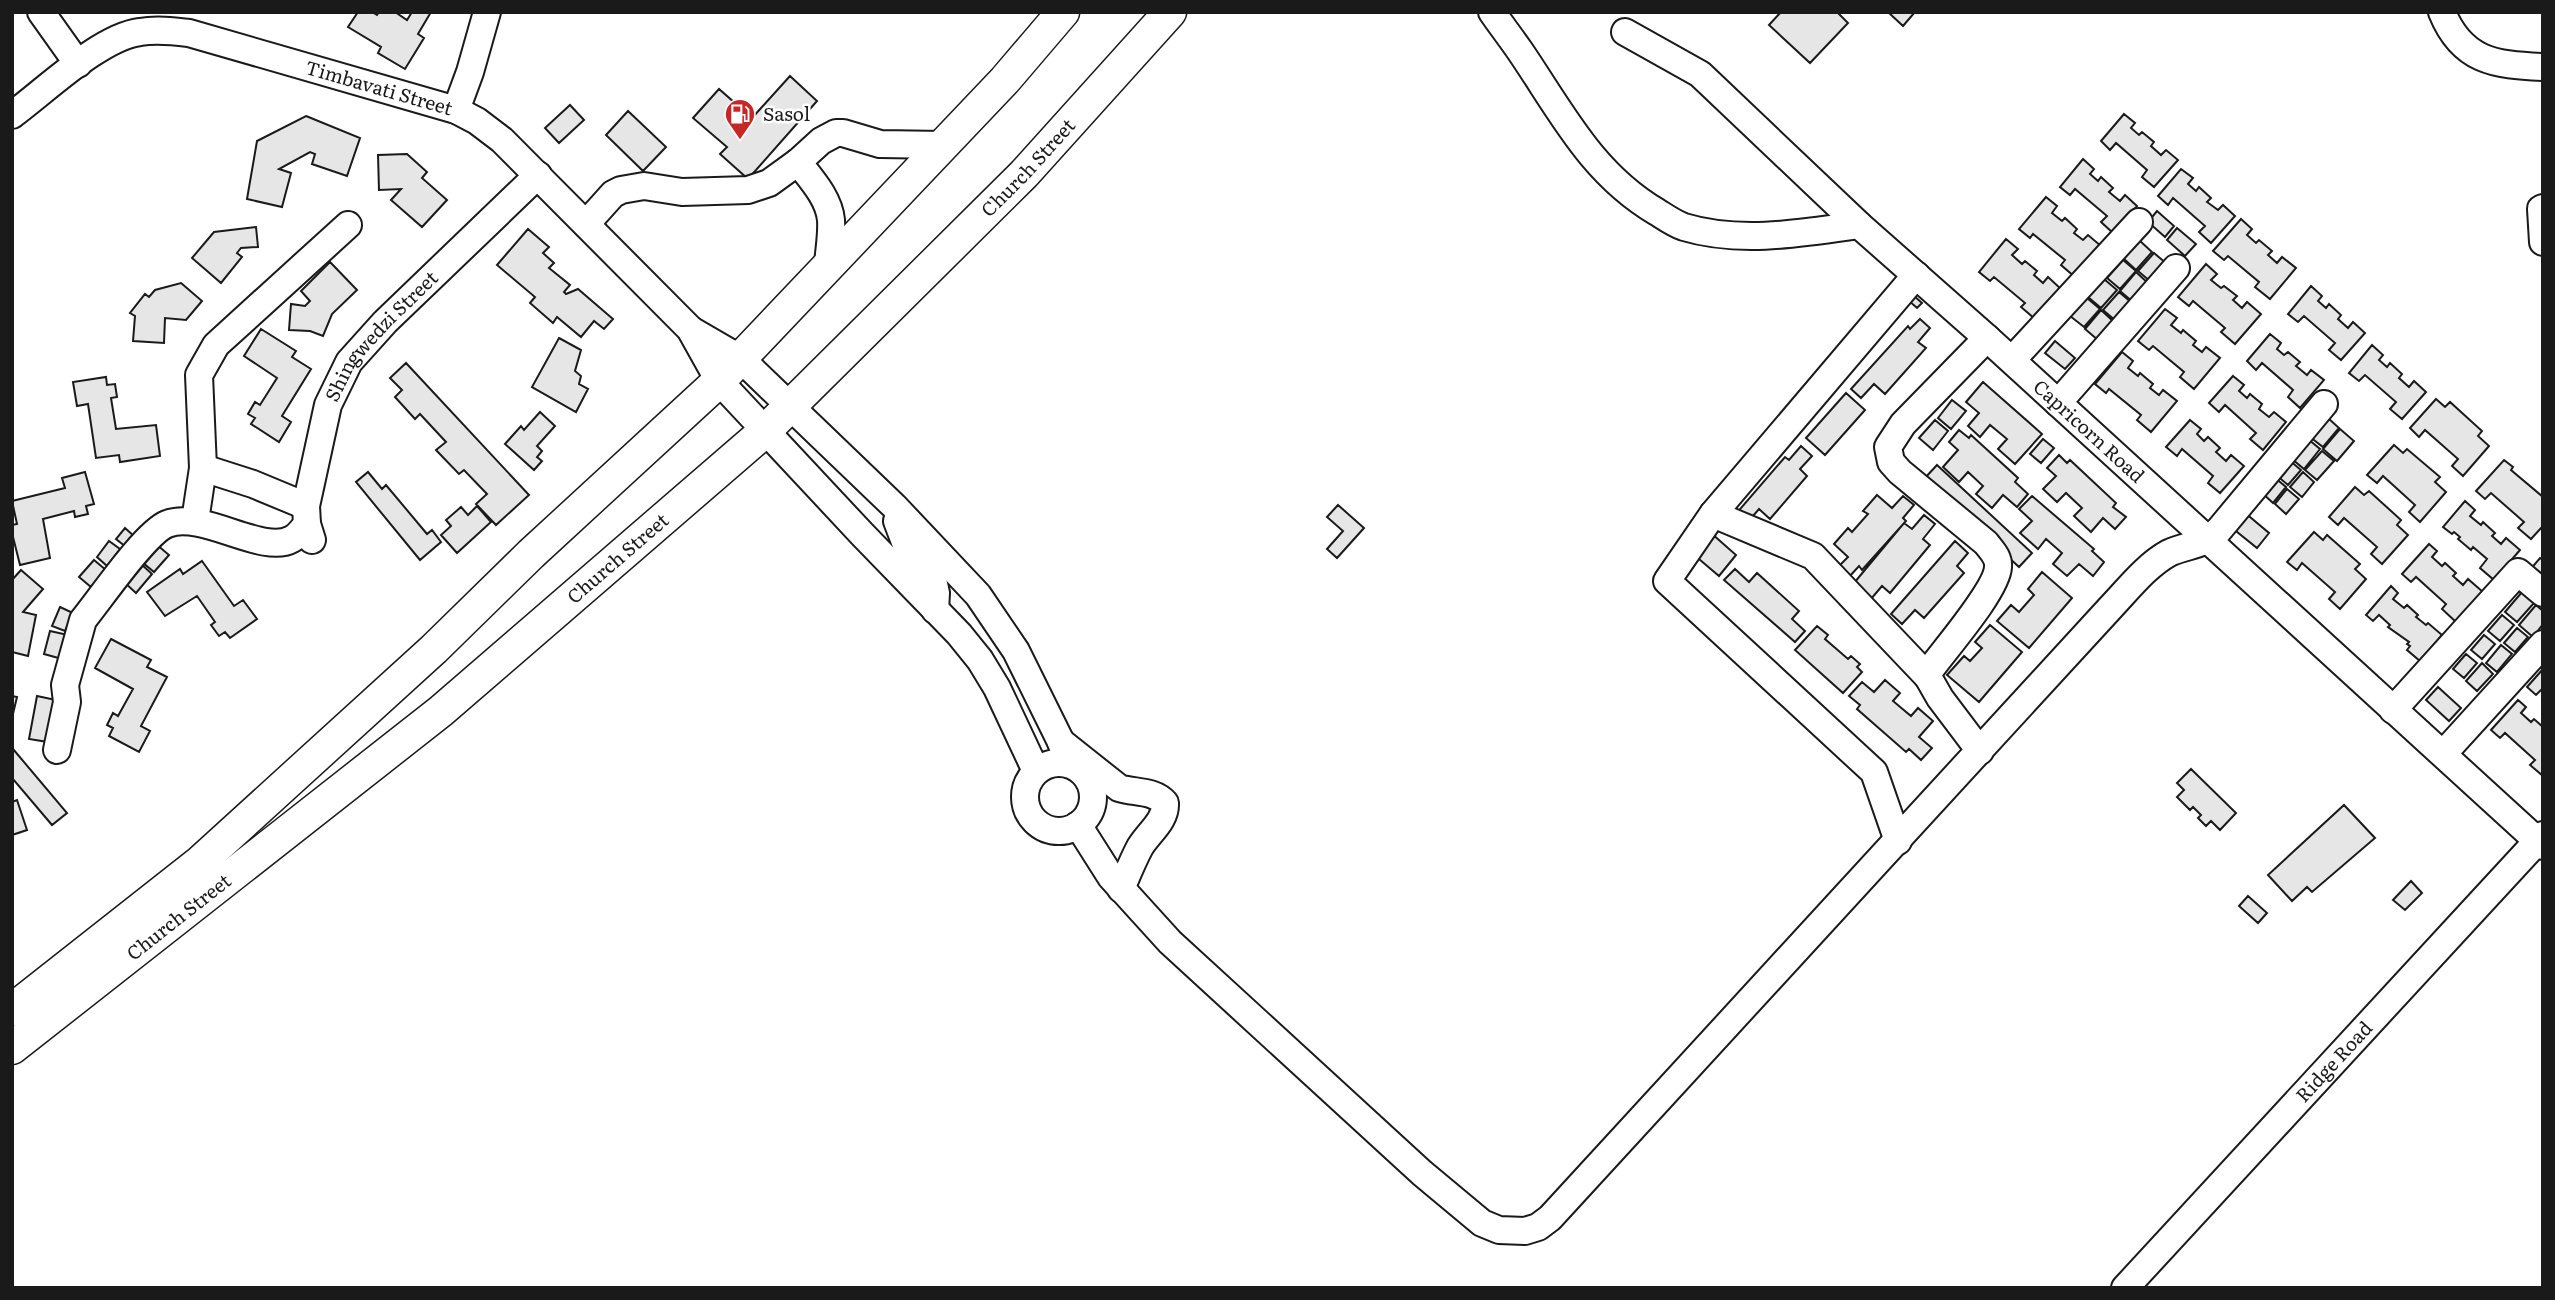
<svg xmlns="http://www.w3.org/2000/svg" width="2555" height="1300" font-family="Literata,serif">
	<style>
		.building { fill: #e6e6e6; stroke: #1a1a1a; stroke-width: 2 }
		.lines { fill: none; stroke-linecap: round; stroke-linejoin: round }
		.minor-casing { stroke: #1a1a1a; stroke-width: 30 }
		.major-casing { stroke: #1a1a1a; stroke-width: 35 }
		.minor { stroke: #fff; stroke-width: 26 }
		.major { stroke: #fff; stroke-width: 32 }
		.labels { text-anchor: middle; stroke-width: 5; stroke-linejoin: round; paint-order: stroke }
		.street-label { font-size: 19px; fill: #1a1a1a; stroke: #fff }
		.poi-label { font-size: 19px; fill: #1a1a1a; stroke: #fff; text-anchor: start }
	</style>
	<rect width="100%" height="100%" fill="#fff"/>
	<path class="building" d="M358,12h14l5,3 2,-3h16l12,8 5,-8h19l-13,22 6,4 -19,31 -27,-16 3,-6 -33,-20z
		M1781,12h56l11,11 -38,40 -41,-38z
		M1888,12h27l-12,14z
		M790,76l27,25 -69,78 -28,-25 7,-7 -34,-29 26,-29 33,29z
		M570,105l14,15 -25,23 -14,-15z
		M628,111l38,36 -23,24 -37,-36z
		M2124,114l11,9 -4,5 8,7 3,-3 12,10 -3,4 10,9 5,-5 12,10 -24,27 -12,-10 5,-7 -31,-27 -6,7 -9,-9z
		M306,116l54,22 -13,38 -35,-12 3,-10 -5,-2 -31,17 12,4 -9,34 -35,-8 10,-58z
		M407,154l20,18 -5,6 25,22 -25,27 -31,-27 10,-11 -22,1 -1,-35z
		M2083,159l11,10 -4,5 8,7 3,-4 12,11 -4,4 11,9 5,-6 12,11 -24,27 -12,-11 6,-6 -32,-27 -5,6 -10,-8z
		M2181,169l12,9 -5,6 8,7 3,-4 12,11 -4,4 11,8 5,-5 12,11 -24,27 -12,-11 6,-6 -32,-28 -5,7 -10,-9z
		M2046,197l11,9 -5,7 10,8 3,-3 12,11 -3,4 9,7 5,-5 13,11 -26,31 -14,-12 4,-5 -32,-26 -3,4 -11,-9z
		M2157,211l17,15 -9,11 -17,-15z
		M2241,219l11,10 -5,6 9,8 3,-3 13,11 -4,4 9,8 5,-6 14,11 -26,31 -15,-12 4,-5 -31,-26 -4,4 -11,-9z
		M256,227l2,20 -17,1 -4,5 5,4 -21,26 -29,-25 22,-26z
		M2177,228l19,16 -11,12 -18,-16z
		M528,229l21,18 -6,6 11,10 -5,5 21,17 -6,7 2,2 12,-5 35,30 -9,10 -10,-8 -13,16 -24,-20 -4,6 -23,-20 5,-6 -38,-32z
		M2006,239l12,10 -6,6 10,9 3,-3 12,10 -3,4 9,8 5,-6 13,12 -26,30 -14,-12 4,-4 -31,-26 -4,4 -11,-9z
		M2139,240l13,12 -16,18 -13,-12z
		M2154,253l13,11 -16,18 -13,-11z
		M2123,260l13,11 -16,18 -13,-11z
		M330,262l27,28 -25,24 -9,22 -13,-5 -21,-1 2,-26 14,2 5,-5 -9,-10z
		M2206,264l11,10 -6,6 10,8 3,-2 13,10 -4,4 9,8 5,-6 14,12 -26,30 -14,-12 4,-4 -32,-27 -4,5 -11,-9z
		M2136,272l13,12 -16,18 -13,-11z
		M2104,279l13,11 -16,18 -13,-11z
		M181,283l21,18 -16,19 -21,-2 -1,25 -31,-2 2,-25 -5,-3 15,-19 4,3 6,-7z
		M2311,286l11,10 -4,5 8,7 3,-4 12,11 -3,4 10,9 5,-6 12,11 -24,27 -12,-10 6,-7 -31,-27 -6,6 -10,-8z
		M2119,292l13,11 -16,18 -13,-11z
		M1913,295l9,8 -5,5 -9,-8z
		M2087,298l13,11 -16,18 -14,-11z
		M2165,309l12,9 -6,7 10,8 2,-3 13,11 -3,4 9,7 4,-5 14,11 -26,31 -14,-12 4,-5 -31,-26 -4,4 -11,-9z
		M2101,310l13,12 -16,18 -13,-11z
		M1920,319l10,9 -12,14 8,6 -41,46 -11,-10 -13,14 -10,-9 57,-63 2,3z
		M261,329l35,22 -4,6 19,12 -29,47 9,6 -12,20 -28,-18 4,-6 -7,-4 7,-12 5,3 17,-27 -33,-22z
		M2270,334l11,9 -4,6 7,6 4,-3 12,10 -4,4 11,9 4,-5 13,10 -24,28 -12,-11 5,-7 -31,-27 -6,7 -9,-9z
		M559,338l22,12 -6,21 6,5 -2,8 9,5 -12,23 -44,-25z
		M2055,341l20,17 -10,11 -20,-16z
		M2372,345l11,10 -4,5 8,7 3,-4 12,11 -3,4 10,9 5,-6 12,11 -24,27 -12,-10 6,-7 -31,-27 -6,6 -10,-8z
		M2122,352l11,9 -5,7 10,8 2,-3 13,11 -3,4 9,7 4,-5 14,11 -26,31 -14,-12 4,-5 -32,-26 -3,4 -11,-9z
		M406,363l123,132 -33,30 -20,-21 11,-10 -23,-24 -5,4 -23,-24 10,-8 -26,-28 -5,5 -20,-22 7,-7 -12,-12z
		M2233,376l11,9 -5,6 8,7 3,-4 12,10 -3,5 10,8 5,-5 12,10 -23,28 -13,-11 6,-6 -31,-28 -6,7 -10,-9z
		M106,377l1,8 8,-1 2,13 -6,1 5,31 40,-4 4,31 -40,6 -1,-7 -23,3 -8,-54 -11,2 -4,-24z
		M1983,382l59,52 -27,30 -17,-15 9,-10 -17,-14 -10,12 -12,-11 11,-13 -13,-11z
		M1846,393l19,17 -40,45 -19,-17z
		M2436,399l9,8 5,-5 32,29 -4,5 11,10 -26,30 -11,-10 6,-7 -33,-29 -6,7 -9,-9z
		M1952,400l14,11 -15,18 -13,-11z
		M540,412l15,14 -18,20 5,5 -5,6 5,4 -8,9 -29,-26 16,-18 3,4z
		M2328,418l11,10 -16,19 -13,-10z
		M1935,420l13,11 -15,19 -14,-12z
		M2190,420l11,9 -4,5 7,7 4,-4 12,11 -4,4 10,9 5,-6 13,11 -24,27 -12,-10 5,-7 -31,-27 -5,7 -11,-9z
		M2340,429l14,12 -17,20 -14,-12z
		M1959,430l10,8 2,-3 47,43 -3,4 13,12 -11,13 -14,-12 -11,13 -16,-14 7,-8 -15,-14 -9,10 -16,-15 15,-17 -9,-8z
		M2043,439l11,9 -13,15 -11,-9z
		M2308,439l12,10 -16,20 -12,-10z
		M2394,445l9,8 4,-4 33,28 -5,5 11,10 -26,30 -11,-10 6,-7 -32,-29 -6,7 -10,-8z
		M1801,446l11,10 -12,13 7,7 -37,43 -11,-10 -13,15 -11,-9 50,-58 4,3z
		M2322,451l12,10 -17,19 -12,-10z
		M2059,455l8,8 3,-3 46,43 -3,4 13,10 -11,12 -12,-11 -12,14 -17,-16 8,-8 -16,-15 -9,9 -14,-13 13,-13 -9,-8z
		M2289,460l12,10 -13,15 -12,-10z
		M2504,460l9,7 -2,3 32,27v29l-12,13 -13,-11 6,-6 -33,-29 -6,6 -9,-8z
		M1937,465l95,88 -13,14 -95,-88z
		M85,472l9,32 -8,2 2,8 -13,3 -1,-6 -31,8 7,39 -30,7 -8,-32v-8l5,-1 -5,-23 53,-13 -3,-10z
		M368,472l14,17 4,-4 41,49 5,-4 9,12 -21,18 -64,-78z
		M2303,472l11,10 -12,15 -12,-10z
		M2274,477l12,10 -13,16 -12,-11z
		M2355,487l9,8 5,-4 32,29 -4,5 11,10 -26,29 -11,-10 6,-7 -33,-29 -6,7 -9,-8z
		M2287,489l12,10 -13,15 -11,-10z
		M1877,495l15,13 11,-12 11,9 -11,13 3,3 -44,49 -3,-4 -10,11 -11,-10 10,-10 -14,-13 14,-16 4,4 16,-18 -5,-3z
		M2032,496l62,53 -2,2 12,11 -11,14 -14,-12 -12,12 -14,-12 9,-11 -16,-14 -8,10 -18,-16 12,-12 -13,-12z
		M2465,501l10,9 -5,6 11,9 2,-3 12,11 -3,3 9,8 5,-6 14,12 -26,30 -14,-12 7,-9 -14,-12 -2,3 -13,-11 2,-2 -6,-5 -2,2 -9,-7z
		M1338,505l26,23 -27,30 -10,-9 16,-18 -16,-14z
		M477,506l14,16 -34,31 -16,-18 10,-9 -5,-6 15,-13 7,8z
		M2244,512l25,21 -12,15 -26,-21z
		M1924,515l11,9 -12,15 7,6 -40,48 -8,-7 -11,13 -17,-16 50,-60 8,6z
		M125,528l10,9 -9,10 -10,-8z
		M2314,532l9,8 4,-5 33,29 -5,5 11,10 -26,30 -11,-10 6,-7 -33,-29 -5,7 -10,-8z
		M1711,533l25,22 -17,21 -26,-22z
		M109,541l11,8 -13,17 -10,-9z
		M1955,541l13,12 -11,13 7,7 -40,45 -9,-8 -13,14 -11,-10z
		M156,544l13,11 -15,17 -12,-10z
		M2429,544l8,7 -5,6 10,9 3,-3 11,10 -3,3 10,9 5,-6 15,13 -27,30 -14,-13 4,-5 -30,-27 -5,5 -9,-8z
		M2540,558l3,2v24l-14,-13z
		M94,560l12,10 -15,17 -12,-10z
		M202,561l32,45 9,-6 14,19 -27,19 -5,-6 -6,4 -8,-11 4,-3 -18,-26 -32,20 -18,-24 33,-23 3,5z
		M140,563l12,11 -16,19 -12,-11z
		M1735,569l14,13 8,-9 42,38 -7,8 13,12 -10,11 -71,-62z
		M21,570l22,19 -20,23 13,3 -8,41 -16,-4v-72z
		M2042,572l30,26 -43,50 -32,-27 14,-16 8,7 15,-17 -6,-6z
		M2391,586l7,7 -5,6 11,9 3,-3 11,10 -2,2 10,8 2,-2 14,12 -22,26 -13,-11 3,-4 -3,-2 2,-2 -21,-15 2,-2 -11,-10 -6,6 -7,-6z
		M2522,592l12,11 -17,19 -12,-10z
		M2536,605l7,6v13l-10,13 -14,-12z
		M60,607l13,6 -8,18 -13,-5z
		M2502,615l12,10 -14,16 -12,-10z
		M1990,625l32,27 -43,50 -32,-27 17,-19 6,5 12,-13 -7,-6z
		M1817,626l11,9 -3,4 23,20 3,-3 9,8 -3,3 5,5 -19,21 -48,-43z
		M2517,628l11,9 -13,15 -11,-9z
		M50,631l18,4 -6,24 -18,-5z
		M2484,635l11,9 -13,15 -11,-9z
		M111,639l40,21 -4,7 20,10 -26,49 9,5 -11,21 -30,-16 4,-8 -6,-3 6,-12 5,3 15,-27 -38,-21z
		M2501,645l11,9 -15,18 -11,-9z
		M2466,654l11,9 -13,15 -11,-9z
		M2482,663l11,11 -16,17 -11,-10z
		M2543,669v22l-2,-1 -5,5 -9,-8z
		M1885,680l15,13 -7,8 18,15 7,-8 15,13 -14,16 13,11 -11,12 -12,-11 -3,3 -49,-43 3,-4 -11,-9 13,-14 12,10z
		M2438,687l23,21 -12,13 -23,-21z
		M12,696l5,1 -5,21z
		M37,696l19,4 -8,42 -19,-3z
		M2518,700l8,7 -5,6 10,9 3,-3 9,8v49l-13,-11 5,-5 -30,-27 -5,5 -9,-8z
		M13,749l54,64 -15,12 -40,-47z
		M2191,769l45,44 -16,17 -9,-9 -5,5 -8,-8 3,-3 -8,-8 -3,3 -13,-13 7,-7 -7,-7z
		M17,800l10,30 -15,5v-33z
		M2344,805l31,33 -63,54 -5,-5 -15,14 -24,-26z
		M2411,881l11,12 -17,17 -12,-10z
		M2248,896l19,17 -9,10 -19,-17z"/>
	<g class="lines">
		<g class="minor-casing">
			<g id="minor">
				<path d="M41,12l37,52"/>
				<path d="M1492,12c9,13 19,26 28,39 41,60 71,122 137,161 8,5 18,12 27,15 56,17 119,6 175,-2"/>
				<path d="M2442,12c20,49 52,53 101,55"/>
				<path id="s1" d="M1625,32l75,42 159,151 128,113 556,508"/>
				<path d="M456,110l14,-38 17,-60"/>
				<path id="s2" d="M12,115c33,-24 88,-78 128,-83 16,-3 33,-1 49,1l267,77 21,11 25,19 188,189 29,52 143,153 97,100 21,26 17,28 39,83"/>
				<path d="M798,162c13,17 31,36 33,58 1,15 -2,30 -3,45"/>
				<path d="M2543,208l-2,1 2,33"/>
				<path d="M586,224l27,-30 8,-4 23,-4 38,6 66,-2 21,-7 29,-21 23,-21 15,-8h7l37,11 64,1"/>
				<path d="M691,330l50,29 153,147 84,89 38,56 45,91 8,22"/>
				<path d="M2012,360l127,-138"/>
				<path d="M2058,403l118,-135"/>
				<path d="M203,468l50,16 53,22"/>
				<path d="M1713,514l100,42 115,121"/>
				<path d="M195,521l8,-53 -4,-93 17,-30 132,-120"/>
				<path d="M897,521l8,21 27,33 4,18 -1,17"/>
				<path id="s3" d="M312,540l-5,-16 -1,-18 22,-101 21,-43 36,-40 153,-147"/>
				<path d="M2393,710l125,-138 25,21"/>
				<path d="M1061,742l58,46c15,5 35,2 46,15 1,18 -16,29 -25,44 -7,13 -13,28 -19,42"/>
				<path d="M57,750l10,-48 -2,-17 18,-65c18,-22 62,-87 84,-96 36,-14 96,32 125,15 6,-3 11,-10 15,-15"/>
				<path d="M1980,751l-40,-53 -12,-21 2,-7c15,-21 67,-80 68,-103 1,-10 -6,-16 -12,-24l-86,-71 -9,-10 -3,-15 15,-23 84,-86"/>
				<path d="M2443,754l100,-110"/>
				<circle cx="1059" cy="797" r="34"/>
				<path d="M1078,825l33,52 59,65 252,231 60,50 17,7 26,1 13,-4 12,-9 562,-612c17,-18 35,-41 57,-53 20,-9 33,-6 50,-23l105,-126"/>
				<path d="M1898,841l-24,-69 -207,-191 46,-67 203,-239"/>
				<path id="s4" d="M2125,1288l418,-453"/>
			</g>
		</g>
		<g class="major-casing">
			<g id="major">
				<path d="M12,1010l188,-148 234,-213 97,-95 188,-173 286,-301 58,-68"/>
				<path id="s5" d="M12,1048l429,-337 324,-280 259,-257 146,-162"/>
			</g>
		</g>
		<use href="#minor" class="minor"/>
		<use href="#major" class="major"/>
	</g>
	<defs>
		<g id="fuel-pin" transform="scale(1.575)"><path d="M0 17L-7.5 6A9.5 9.5 0 1 1 7.5 6Z" fill="#c62828" stroke="#fff"/><path d="M-5.5-6h7V0h2V4h1.3V-2.5L3-4.5l.8-.8L6-3V5H2.5V1h-1V6h-7ZM-4.2-4.7v3.2H.2V-4.7Z" fill="#fff"/></g>
	</defs>
	<g fill-rule="evenodd">
		<use href="#fuel-pin" x="740" y="114"/>
	</g>
	<g class="labels">
		<g class="street-label">
			<text dy="7" stroke="none"><textPath href="#s2" startOffset="401">Timbavati Street</textPath></text>
			<text dy="7" stroke="none"><textPath href="#s5" startOffset="1346">Church Street</textPath></text>
			<text dy="7" stroke="none"><textPath href="#s3" startOffset="226">Shingwedzi Street</textPath></text>
			<text dy="7" stroke="none"><textPath href="#s1" startOffset="614">Capricorn Road</textPath></text>
			<text dy="7" stroke="none"><textPath href="#s5" startOffset="779">Church Street</textPath></text>
			<text dy="7" stroke="none"><textPath href="#s5" startOffset="212">Church Street</textPath></text>
			<text dy="7" stroke="none"><textPath href="#s4" startOffset="308">Ridge Road</textPath></text>
		</g>
		<g class="poi-label">
			<text x="763" y="121">Sasol</text>
		</g>
	</g>
	<rect width="2555" height="1300" fill="none" stroke="#1a1a1a" stroke-width="28"/>
</svg>
